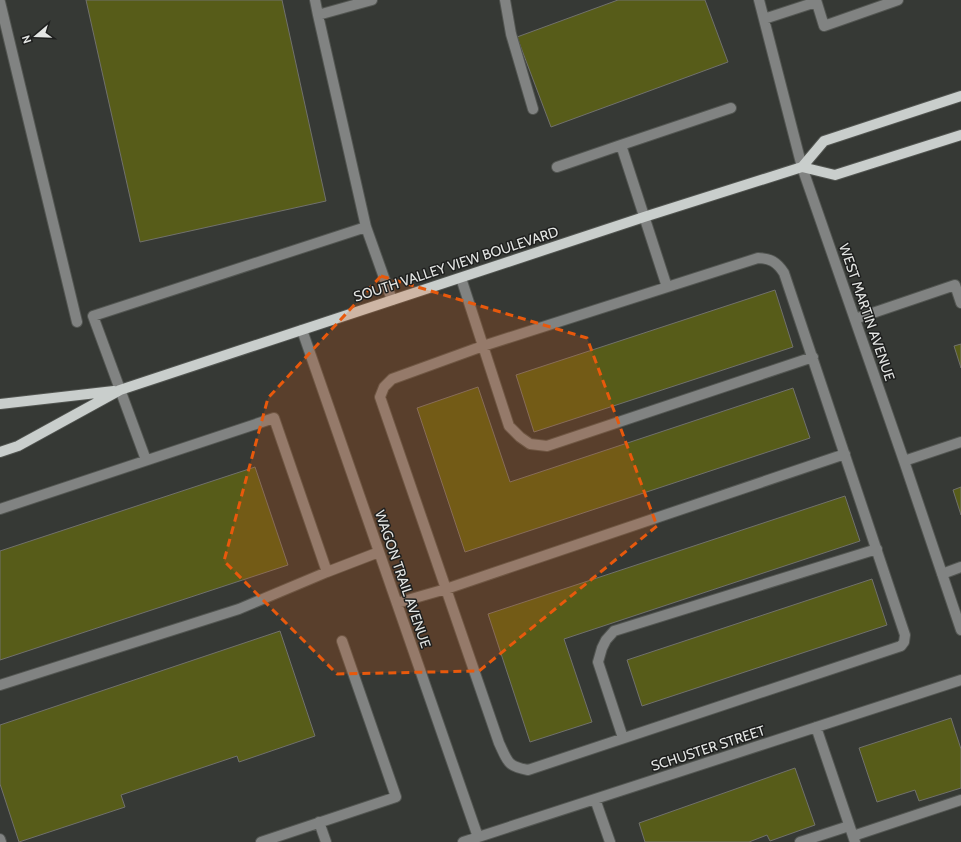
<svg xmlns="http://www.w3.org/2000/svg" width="961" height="842" font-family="Cabin,sans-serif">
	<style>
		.building { fill: #575c19; stroke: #71716c }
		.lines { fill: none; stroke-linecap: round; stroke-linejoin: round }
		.minor-casing { stroke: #525551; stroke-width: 12 }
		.major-casing { stroke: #525551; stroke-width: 12 }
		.minor { stroke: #818382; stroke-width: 10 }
		.major { stroke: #c9cecc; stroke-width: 10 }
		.marked { fill: #e8590c; fill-opacity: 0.2; stroke: #e8590c; stroke-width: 3; stroke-dasharray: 8 5; stroke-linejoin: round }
		.labels { text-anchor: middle; stroke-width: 3; stroke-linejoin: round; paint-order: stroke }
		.street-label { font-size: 14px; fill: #e4e6e4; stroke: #1e1f1e }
	</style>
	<rect width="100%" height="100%" fill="#363935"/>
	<path class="building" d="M86,0h196l44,201 -186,41z
		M618,0h87l23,62 -177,65 -34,-90z
		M775,290l18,57 -259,85 -18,-57z
		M961,344v24l-7,-22z
		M478,387l32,95 283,-94 17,50 -345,114 -48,-144z
		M255,467l33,98 -288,95v-109z
		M961,487v28l-8,-25z
		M845,496l15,45 -296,98 28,83 -62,20 -42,-128z
		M872,579l15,46 -245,81 -15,-46z
		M280,631l35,105 -76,26 -2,-6 -116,39 4,12 -106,35 -19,-58v-59z
		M951,718l10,31v39l-42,13 -4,-11 -38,12 -18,-54z
		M795,768l20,57 -45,16 -3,-6 -18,7h-104l-6,-19z"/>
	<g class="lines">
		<g class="minor-casing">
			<path id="minor" d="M315,0l3,15
				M372,0l-54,15 48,212 26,73
				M505,0l6,34 22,75
				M759,0l43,167 102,294 57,169
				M816,0l8,26 74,-26
				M0,2l77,320
				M764,19l52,-17
				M621,145l110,-37
				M557,167l64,-22 46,142
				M758,258c12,0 19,4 26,15l121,362 -1,7 -3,4 -373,124c-21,-4 -20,-8 -29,-27l-119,-346 4,-10 8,-8 91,-33z
				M461,278l48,148 11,11 10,7 17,2 266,-89
				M855,319l100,-34 6,18
				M302,330l176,507
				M146,460l-53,-144 273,-89
				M904,461l57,-19
				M0,509l274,-91 53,154
				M942,574l19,-7
				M397,603l49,-14 399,-135
				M0,685l239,-76 88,-37 52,-20
				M816,727l39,115
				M623,738l-25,-76 4,-14 4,-8 8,-9 263,-82
				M595,799l15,43
				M319,822l7,20
				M853,836l108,-36
				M0,839l1,3
				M261,842l135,-45 -54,-156
				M463,842l498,-162
				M800,842l49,-16"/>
		</g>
		<g class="major-casing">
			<path id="major" d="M802,167l22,-26 137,-45
				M0,404l114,-13
				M0,452l18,-6 102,-56 524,-173 158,-50 33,8 126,-40"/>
		</g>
		<use href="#minor" class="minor"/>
		<use href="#major" class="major"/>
	</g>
	<path class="marked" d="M381,276l206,62 70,188 -178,145 -142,3 -113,-113 44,-163z"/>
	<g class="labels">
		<g class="street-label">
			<text transform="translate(456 264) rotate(-18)" y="5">SOUTH VALLEY VIEW BOULEVARD</text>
			<text transform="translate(867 312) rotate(71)" y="5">WEST MARTIN AVENUE</text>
			<text transform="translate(403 579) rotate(71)" y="5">WAGON TRAIL AVENUE</text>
			<text transform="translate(708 748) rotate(-18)" y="5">SCHUSTER STREET</text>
		</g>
	</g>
	<g transform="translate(36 36) rotate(251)" stroke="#1e1f1e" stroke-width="3" paint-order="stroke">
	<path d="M0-3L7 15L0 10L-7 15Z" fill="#e4e6e4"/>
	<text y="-6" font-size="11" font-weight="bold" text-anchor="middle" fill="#e4e6e4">N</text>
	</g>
</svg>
